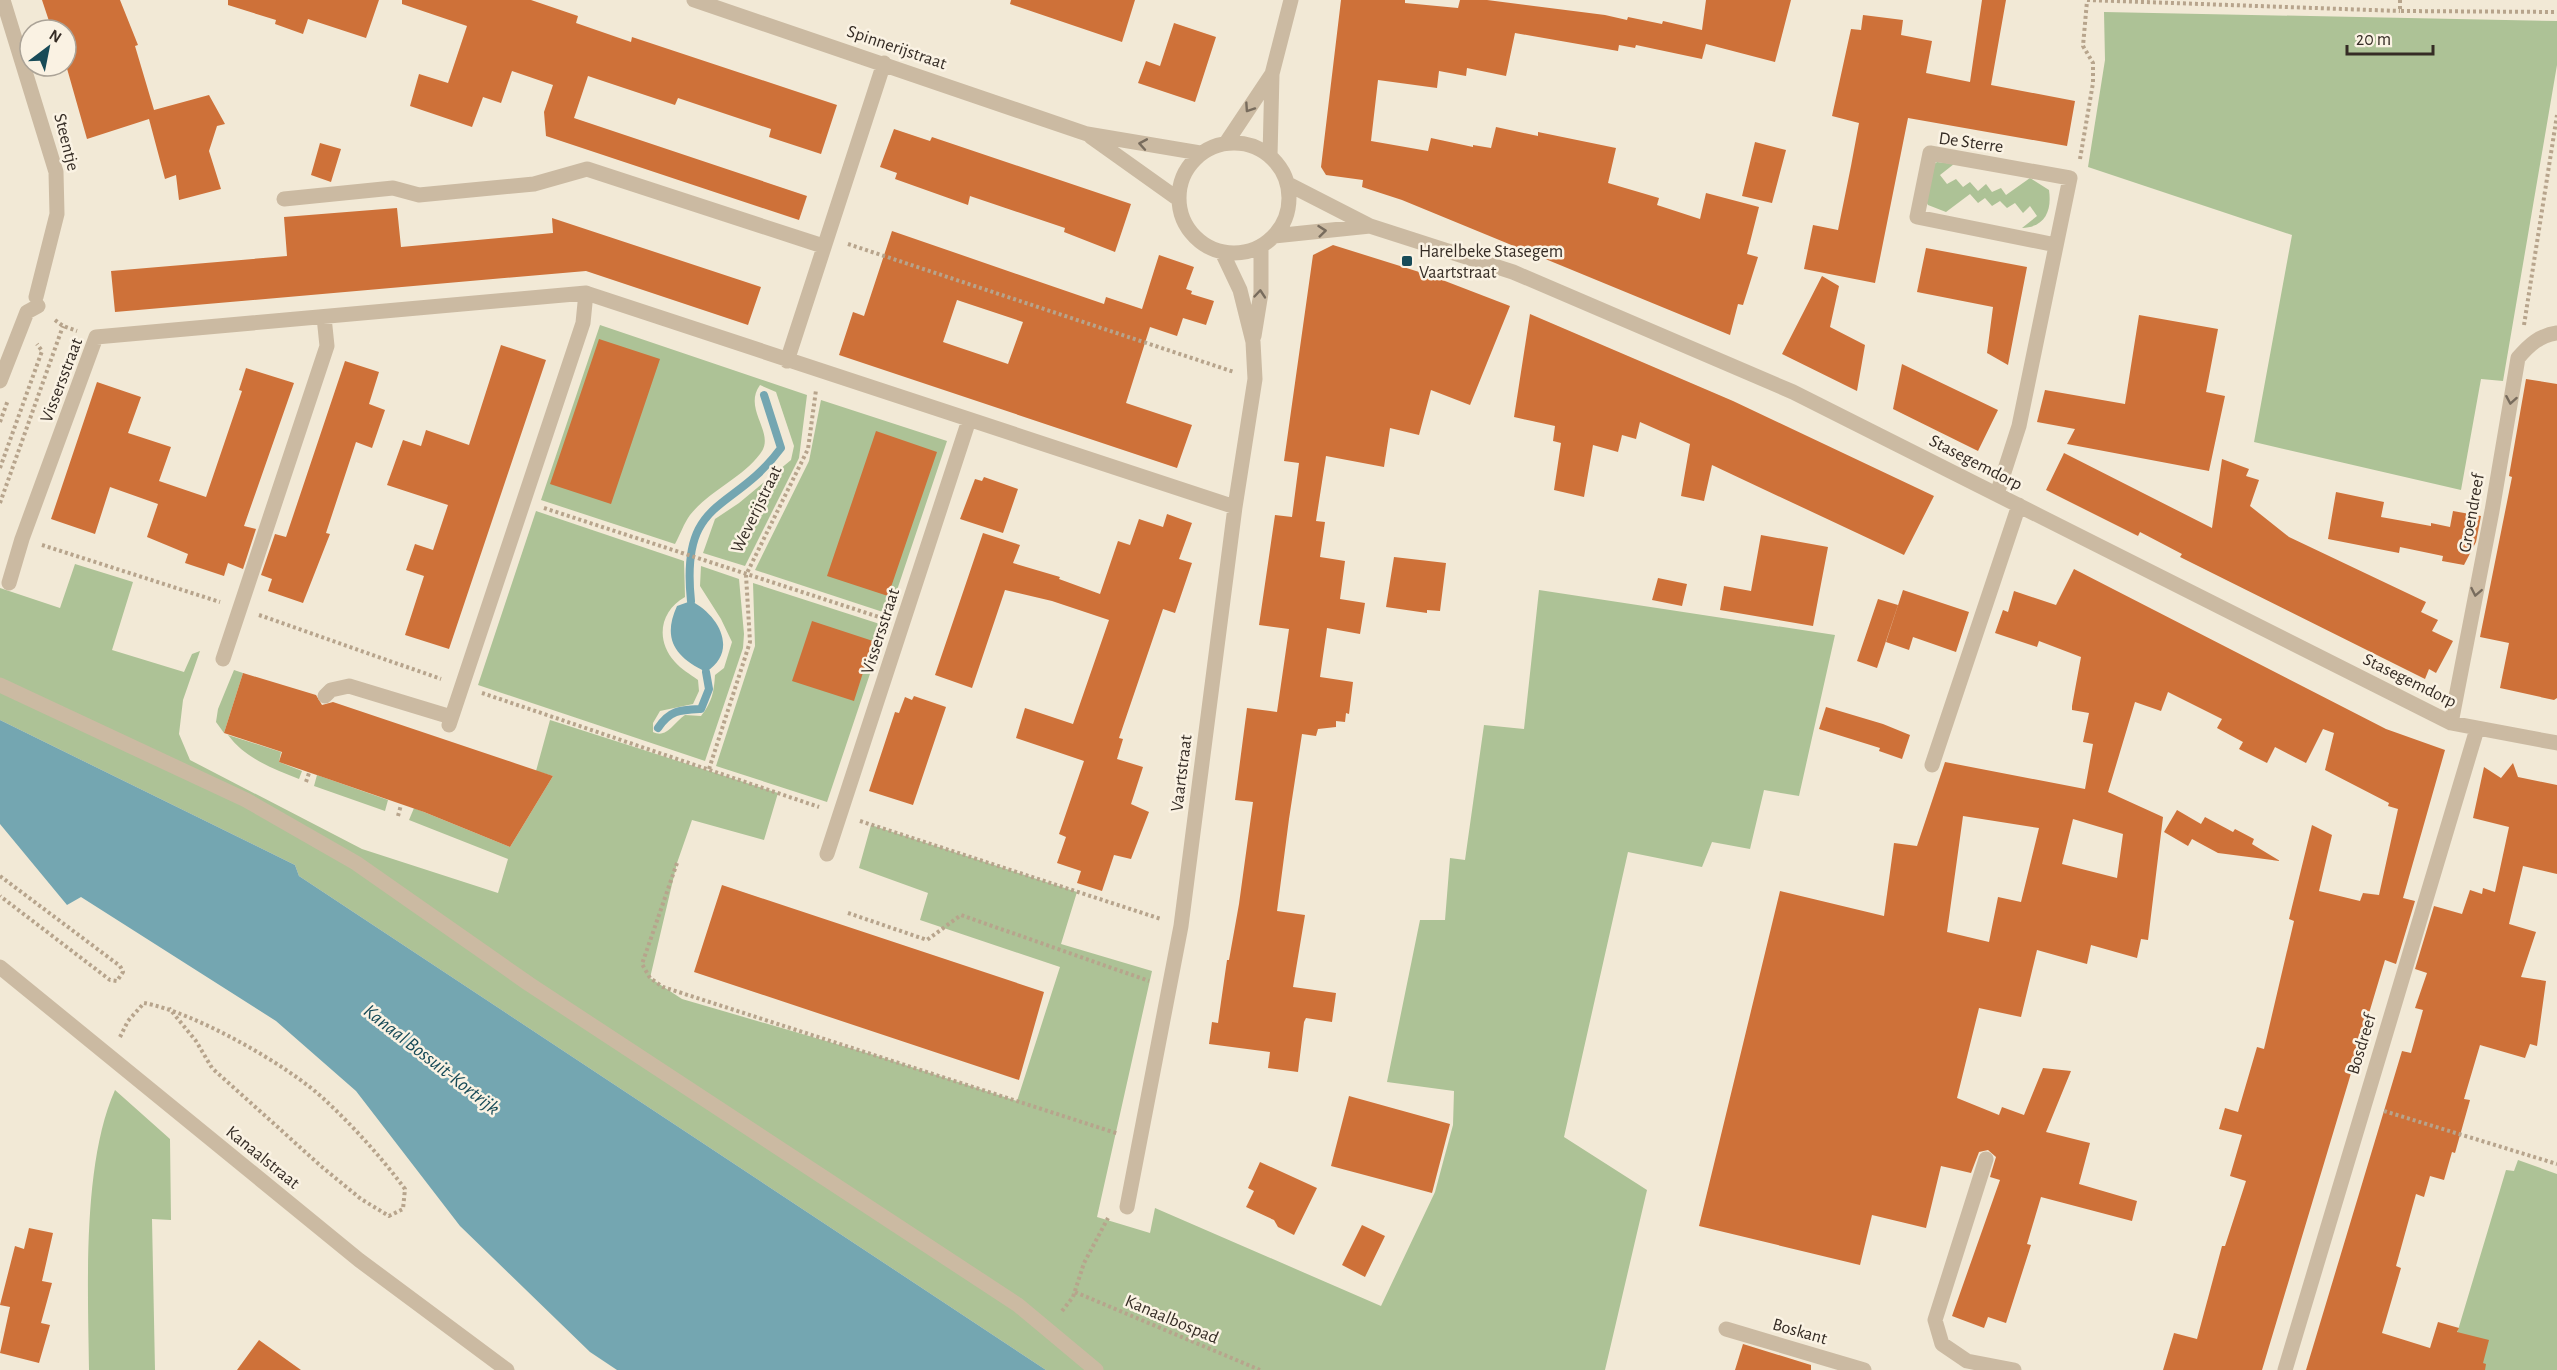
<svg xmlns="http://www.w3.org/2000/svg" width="2557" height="1370" font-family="'Alegreya Sans',sans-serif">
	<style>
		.green { fill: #adc296 }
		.water { fill: #74a6b1 }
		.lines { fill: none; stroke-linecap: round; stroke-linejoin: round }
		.stream { stroke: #74a6b1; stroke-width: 8 }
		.building { fill: #ce7139; fill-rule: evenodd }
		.path { stroke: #b7a48c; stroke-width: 4; stroke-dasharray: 3 3; stroke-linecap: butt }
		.minor { stroke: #cbbaa2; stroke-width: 15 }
		.oneway { stroke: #786c5d }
		.poi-dot { fill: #184b58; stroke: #faf2e3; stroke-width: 2 }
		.labels { text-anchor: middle; stroke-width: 5; stroke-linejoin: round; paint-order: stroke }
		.street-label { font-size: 18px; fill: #352c25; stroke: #faf2e3 }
		.poi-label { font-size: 18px; fill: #352c25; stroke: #faf2e3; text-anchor: start }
		.water-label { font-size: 20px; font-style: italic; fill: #184b58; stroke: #faf2e3 }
	</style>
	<rect width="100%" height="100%" fill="#f2e9d6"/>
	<path class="green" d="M2104,12l453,9v44l-54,316 -22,-2 -20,111 -207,-48 38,-207 -204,-68 17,-107z
		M1937,162l17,2 -14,11 7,9 9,-5 7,8 7,-5 8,9 8,-7 6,8 9,-4 5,7 24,-17 19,12c3,21 -4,37 -27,38l15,-12 -7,-10 -7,7 -8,-10 -8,5 -7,-7 -8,5 -7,-8 -7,5 -8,-9 -24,18 -18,-7 -4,-7 6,-31z
		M600,325l207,70 -8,63 -54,108 -42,-13 12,-34 24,-16 52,-43 3,-14 -18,-54 -16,-7c-18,25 17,48 0,69 -18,24 -51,37 -70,61 -6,8 -10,20 -15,29l-134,-44z
		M821,400l126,41 -58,173 -134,-44 54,-109z
		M536,511l148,50 1,36c-25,14 -30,43 -10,65 6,7 15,12 23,18l1,11 -6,13 -33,7 -7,12v9c14,7 21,-10 32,-17l16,1c11,-14 13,-24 14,-41l9,-7 8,-26 -11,-23 -21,-33 1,-20 38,13 5,55 -1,14 -38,113 -227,-76z
		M75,564l58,18 -21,68 72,22 8,-18 8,-3 -17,49 -4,34 11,26 172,89 136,44 10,-34 -99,-39 5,-12 96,39 43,-71 -17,-5 14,-51 228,73 -14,47 -72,-20 -15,43 -27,115 32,21 192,56 143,46 43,-134 -140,-47 8,-27 -69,-25 12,-43 206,67 -16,52 91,27 -55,246 53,16 5,-25 226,98 54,-114 18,-67 1,-34 -67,-9 33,-162h25l5,-62 15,2 19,-135 40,4 15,-139 296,45 -36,161 -35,-6 -14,59 -38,-7 -10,25 -74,-15 -64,285 83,53 -42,180h-559l-747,-494 -4,-11 -295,-145v-132l60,20z
		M753,583l133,43 -59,176 -111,-36 39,-120z
		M234,670l9,3 -19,60 -8,-11 2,-13z
		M228,735l53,17 -2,10 23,9 -3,8c-27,-11 -53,-20 -71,-44z
		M317,775l71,25 -3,11 -71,-25z
		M115,1090l55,49 1,81 -19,-1 3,151h-66c-1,-82 -7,-206 26,-280z
		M2518,1160l39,14v196h-111l60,-200 8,1z"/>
	<path class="water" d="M691,601c28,14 48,50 15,71 -31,-15 -44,-33 -29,-66z
		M0,720l295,145 4,11 747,494h-429l-27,-18 -130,-126 -104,-135 -80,-70 -195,-124 -14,8 -67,-81z"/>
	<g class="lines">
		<path class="stream" d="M691,601c-11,-106 42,-87 90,-153l-17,-53
			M658,728c12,-18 22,-18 43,-19l8,-20 -3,-17"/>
	</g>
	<path class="building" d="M42,0h78l18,45 -3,1 19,64 55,-15 16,29 -8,2 -8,25 12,38 -42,11 -3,-25 -11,4 -16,-60 -62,20 -21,-74v-35h-14z
		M228,0h151l-13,38 -58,-19 -5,15 -28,-10 1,-4 -48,-15z
		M402,0h129l47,16 -2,7 55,19 1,-5 205,68 -16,49 -52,-17 2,-8 -93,-31 -3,7 -87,-29 -14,42 233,78 -8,24 -253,-84 -2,-24 9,-27 -41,-14 -11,32 -18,-6 -11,30 -62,-21 9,-32 29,9 19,-57 -65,-22z
		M1011,0h124l-13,42 -112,-38z
		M1341,0h64v3l53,5 2,-8h27l118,15 22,5 1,-3 34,7 1,-3 39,9 4,-30h85l-16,62 -69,-18 -4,15 -66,-14 -1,3 -16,-3 -1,6 -103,-18 -9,43 -39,-8 -1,8 -27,-5 -2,17 -59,-8 -7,61 57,10 3,-13 42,9v-2l18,3 5,-21 42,9v-4l78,16 -8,35 51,15 -2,7 43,14 6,-26 53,14 -12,47 11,3 -15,48 -5,-1 -8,31 -328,-135 -40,-13 1,-7 -37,-5 -5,-8z
		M1982,0h24l-15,85 84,16 -8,45 -159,-28 -33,165 -71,-14 9,-44 25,5 13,-64 8,-43 -27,-7 19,-87 10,1 2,-15 40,5 -2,15 31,6 -6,32 44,9z
		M1174,23l42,14 -21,65 -57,-19 8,-22 14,5z
		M894,129l36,12 2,-4 199,67 -16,48 -51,-20 1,-4 -95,-32 -2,9 -73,-26 2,-6 -17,-6z
		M1755,142l31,8 -14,53 -30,-7z
		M320,143l21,6 -10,33 -20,-7z
		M397,208l4,39 152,-14 -1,-15 209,69 -13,38 -162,-54 -471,41 -4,-41 176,-15 -3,-39z
		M892,231l212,73 2,-7 36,12 17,-54 35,12 -8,22 6,2 -1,3 23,7 -8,24 -23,-7 -6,18 -27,-9 -24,76 66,22 -15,43 -338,-113 14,-43 11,4zM957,300l66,22 -15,42 -65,-22z
		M1333,245l99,31 78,30 -40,99 -39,-15 -12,45 -29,-7 -6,39 -58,-11 -10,65 9,1 -5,35 25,4 -5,38 25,4 -5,31 -33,-6 -7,49 33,5 -4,32 -3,-1 -1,9 -9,-1v6l-18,2 -2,7 -14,-2 -13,85 -12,92 28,4 -12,72 43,6 -4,29 -26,-4 -2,4 -6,50 -30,-4 2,-16 -61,-8 3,-22 6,1 9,-63h2l10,-56 14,-102 -18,-2 12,-92 30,4 12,-83 -30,-4 16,-110 17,2 7,-54 -15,-2 29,-206z
		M1926,248l101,19 -19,98 -21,-12 6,-46 -76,-15z
		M1822,276l17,10 -9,41 35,18 -8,46 -75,-37z
		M1530,314l203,87 201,95 -30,59 -192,-90 -8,36 -23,-5 9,-52 -50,-22 -4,17 -14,-4 -4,17 -25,-7 -9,52 -30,-7 7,-47 -8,-2 2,-15 -41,-9z
		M2139,315l79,14 -12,63 19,4 -16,75 -142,-27 8,-15 -38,-7 8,-32 80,14z
		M599,339l61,20 -49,145 -61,-20z
		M501,345l45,15 -97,289 -44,-14 19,-59 -18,-6 9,-26 18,6 15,-45 -61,-20 16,-45 18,6 5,-16 43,15z
		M345,361l34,11 -10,32 16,6 -13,38 -16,-6 -30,91 4,1 -27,69 -35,-12 4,-12 -11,-4 14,-41 11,3z
		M1902,364l96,46 -20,41 -85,-42z
		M246,368l48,15 -50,143 12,3 -13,40 -15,-6 -4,13 -39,-13 3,-9 -41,-17 11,-33 -48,-17 -15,47 -44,-15 46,-137 44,15 -13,36 43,14 -12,34 47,16 36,-106 -3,-1z
		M2526,379l31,5v314l-3,2 -54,-12 9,-45 -29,-6 32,-160 -3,-1z
		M876,431l61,21 -49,144 -61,-20z
		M2064,453l148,75 10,-69 27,10 -3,7 13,4 -9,26 39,31 137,65 -5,10 17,8 -6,11 21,10 -17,32 -7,-4 -4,10 -245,-122 2,-3 -42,-22 -2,4 -92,-46z
		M984,477l34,12 -15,44 -43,-14 15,-40 7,2z
		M2336,492l48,10 -3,15 50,9v-3l19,4 3,-16 28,5 -5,26 -12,23 -22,-4 1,-5 -43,-9 -1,6 -71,-14z
		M1167,514l25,9 -13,36 13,4 -17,50 -12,-4 -44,129 4,1 -6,20 26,8 -12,37 18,8 -18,47 -17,-4 -12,36 -25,-8 4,-12 -24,-8 9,-26 -7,-3 25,-73 -68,-23 9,-30 48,16 36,-104 -57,-19 -47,-11 -33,98 -37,-13 48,-142 37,12 -7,18 47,14 -1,2 41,15 18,-53 12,4 9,-26 24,8z
		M1761,535l67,12 -15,79 -93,-16 4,-24 27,5z
		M1394,557l52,6 -6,48 -13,-1v3l-41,-6z
		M2074,569l312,160 59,21 -42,148 12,3 -19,63 -11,-4 -123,410h-99l11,-37 23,6 25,-93h3l21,-65 -16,-5 12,-41 -23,-6 6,-21 13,4 19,-65 7,2 30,-128 -5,-2 23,-94 20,10 -13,56 41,10 3,-8 16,2 19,-86 -10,-3 1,-3 -64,-33 9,-37 -11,-4 -17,34 -31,-16 -8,16 -28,-14 4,-7 -26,-14 5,-9 -54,-27 -7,19 -26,-9 -27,90 55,25 -15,123 -7,-1 -4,19 -46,-13 -4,19 -50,-14 -16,67 -42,-9 -22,90 42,17 3,-8 22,8 19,-47 28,3 -25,61 44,11 -11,41 58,17 -5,20 -91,-24 -14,47 4,1 -25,78 -18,-6 -4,11 -32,-12 48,-136 -10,-3 6,-20 -8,-7 -9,2 -8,21 -30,-7 -15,62 -54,-13 -12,50 -161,-39 81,-335 104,25 10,-73 23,3 28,-84 140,27 8,-45 -10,-2 6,-29 -17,-3v-4l9,-49 -42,-16 -2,6 -42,-14 8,-23 5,2 6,-21 42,14zM1963,816l76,12 -18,74 -23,-5 -9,45 -42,-10zM2073,819l50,15 -6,44 -55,-14z
		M1658,578l29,6 -5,22 -30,-6z
		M1903,590l66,22 -13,40 -43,-15 -4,13 -23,-8z
		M1878,599l20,6 -21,63 -20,-7z
		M812,621l61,20 -19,60 -62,-20z
		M243,673l73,22 6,10 11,-3 220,74 -43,71 -86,-35 -145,-50 3,-10 -58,-19z
		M914,696l32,11 -33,98 -44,-14 26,-79 4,1 6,-16 7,3z
		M1826,707l57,17 27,11 -8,24 -23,-8 1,-3 -61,-19z
		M2513,763l5,14 39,8v89l-34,-8 -14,58 27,8 -15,45 25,4 -9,65 -7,-2 -5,14 -45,-13 -16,54 6,1 -15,53 -3,-1 -8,28 -14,-4 -6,21 -8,-3 -20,72 5,2 -19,65 48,15 8,-26 21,6 -2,4 32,8 -6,23 3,1 -1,6h-179l96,-319 9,2 12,-43 -8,-2 12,-35 -12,-4 19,-63 28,8 8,-24 12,4 1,-6 12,4 14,-65 -36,-9 11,-51 17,11z
		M2177,810l24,14 4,-7 28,15 2,-3 19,10 -2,5 28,17 -62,-8 -26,-14 -4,7 -24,-14z
		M722,885l322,107 -25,88 -325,-108z
		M1349,1096l101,28 -18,69 -101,-27z
		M1260,1162l57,26 -23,47 -16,-8 -4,-7 -28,-13 8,-16 -6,-3z
		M1362,1225l23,11 -20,41 -23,-12z
		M29,1228l24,5 -11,48 10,2 -11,40 9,2 -11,38 -39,-10 10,-46 -10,-2 15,-59 9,3z
		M259,1340l42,30h-64z
		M1743,1344l68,21v5h-76z"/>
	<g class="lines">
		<path class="path" d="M2087,0l313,11
			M2400,0v11l157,1
			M2080,159l13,-76v-20l-10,-17 4,-45
			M848,244l386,128
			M55,320l8,6 14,5
			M2524,325l33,-210
			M0,422l8,-22
			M0,468l42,-117 -5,-7
			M0,503l63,-177
			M544,508l338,110
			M42,545l178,57
			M259,615l182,64
			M482,693l337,114
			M709,769l41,-127 -4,-67 62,-126 8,-59
			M306,782l3,-9
			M398,816l3,-11
			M860,821l301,98
			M677,863l-35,101 8,14 13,9 456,147
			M0,876l120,90 3,6 -6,9 -7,-1 -110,-84
			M848,913l79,27 34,-25 188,66
			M120,1037l8,-16 16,-18c50,9 144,62 181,97 29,27 56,57 80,89l-2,20 -14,7 -28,-17 -39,-32 -110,-99 -16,-27 -27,-33
			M2384,1111l173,53
			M1075,1292l185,78
			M1062,1311l11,-14 11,-34 24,-45"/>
		<path class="minor" d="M3,0l53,172 1,42 -21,83
			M694,0l393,134 113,19
			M1091,137l87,62
			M1179 198a55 55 0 1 1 110 0a55 55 0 1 1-110 0Z
			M1226,143l46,-69
			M1270,156l2,-82 19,-74
			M1288,184l82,42 143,46 280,120 658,331 106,20
			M284,199l109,-11 26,7 115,-11 53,-15 236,77
			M1274,236l96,-10
			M1254,336l7,-43v-47
			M787,361l97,-298
			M0,381l27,-69 11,-6
			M1997,494l22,-68 51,-248 -140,-25 -13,64 139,28
			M9,583l13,-44 74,-202 490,-44 649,214
			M223,659l104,-313 -3,-29
			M0,685l246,115 110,63 173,121 489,321 78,65
			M325,696l6,-6 18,-4 102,31
			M2451,723l41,-212 26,-153c12,-14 21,-22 39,-25
			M449,725l134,-402 3,-30
			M1932,765l87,-260
			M827,854l142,-434
			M0,967l359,293 148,110
			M1986,1159l-51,161 7,24 25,17 47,9
			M1127,1207l54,-281 54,-419 20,-128 -2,-37 -13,-52 -18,-38
			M1726,1329l138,41
			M2285,1370l192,-641"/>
	</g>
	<defs><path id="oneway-chevron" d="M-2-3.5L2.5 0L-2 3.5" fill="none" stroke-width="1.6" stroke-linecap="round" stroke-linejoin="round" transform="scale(1.5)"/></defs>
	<g class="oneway">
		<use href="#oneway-chevron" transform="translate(1249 108) rotate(124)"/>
		<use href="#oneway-chevron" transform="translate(1143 144) rotate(-170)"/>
		<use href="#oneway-chevron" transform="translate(1322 231) rotate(-6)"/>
		<use href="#oneway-chevron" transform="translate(1260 294) rotate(-85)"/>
		<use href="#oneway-chevron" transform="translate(2511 400) rotate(100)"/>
		<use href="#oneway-chevron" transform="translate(2476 592) rotate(101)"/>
	</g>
	<rect class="poi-dot" x="1401" y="255" width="12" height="12" rx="3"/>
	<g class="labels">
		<g class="street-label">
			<text transform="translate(897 47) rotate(19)" y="6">Spinnerijstraat</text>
			<text transform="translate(67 142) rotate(76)" y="6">Steentje</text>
			<text transform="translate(1971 142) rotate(8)" y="6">De Sterre</text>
			<text transform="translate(61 380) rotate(-69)" y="6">Vissersstraat</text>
			<text transform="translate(1976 462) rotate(27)" y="6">Stasegemdorp</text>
			<text transform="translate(756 509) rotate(-64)" y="6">Weverijstraat</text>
			<text transform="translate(2471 513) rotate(-80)" y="6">Groendreef</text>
			<text transform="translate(880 631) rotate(-72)" y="6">Vissersstraat</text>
			<text transform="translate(2410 680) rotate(26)" y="6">Stasegemdorp</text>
			<text transform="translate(1181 773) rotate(-83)" y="6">Vaartstraat</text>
			<text transform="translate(2361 1044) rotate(-73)" y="6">Bosdreef</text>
			<text transform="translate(263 1157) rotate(39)" y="6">Kanaalstraat</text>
			<text transform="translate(1172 1319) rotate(23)" y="6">Kanaalbospad</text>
			<text transform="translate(1800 1331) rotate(16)" y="6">Boskant</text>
		</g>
		<g class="poi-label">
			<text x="1419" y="257">Harelbeke Stasegem<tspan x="1419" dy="21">Vaartstraat</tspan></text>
		</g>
		<g class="water-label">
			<text transform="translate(432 1059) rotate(38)" y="7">Kanaal Bossuit-Kortrijk</text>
		</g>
	</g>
	<g transform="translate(48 48) rotate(32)"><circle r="28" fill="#faf2e3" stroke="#aba397" stroke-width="1.5"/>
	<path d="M0-4.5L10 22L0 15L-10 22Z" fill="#184b58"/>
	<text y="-9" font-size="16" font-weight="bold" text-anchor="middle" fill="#352c25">N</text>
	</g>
	<path d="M2347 45v9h86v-9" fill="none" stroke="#352c25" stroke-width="3"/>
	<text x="2356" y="45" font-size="18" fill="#352c25" stroke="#faf2e3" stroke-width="4.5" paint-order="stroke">20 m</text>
</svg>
